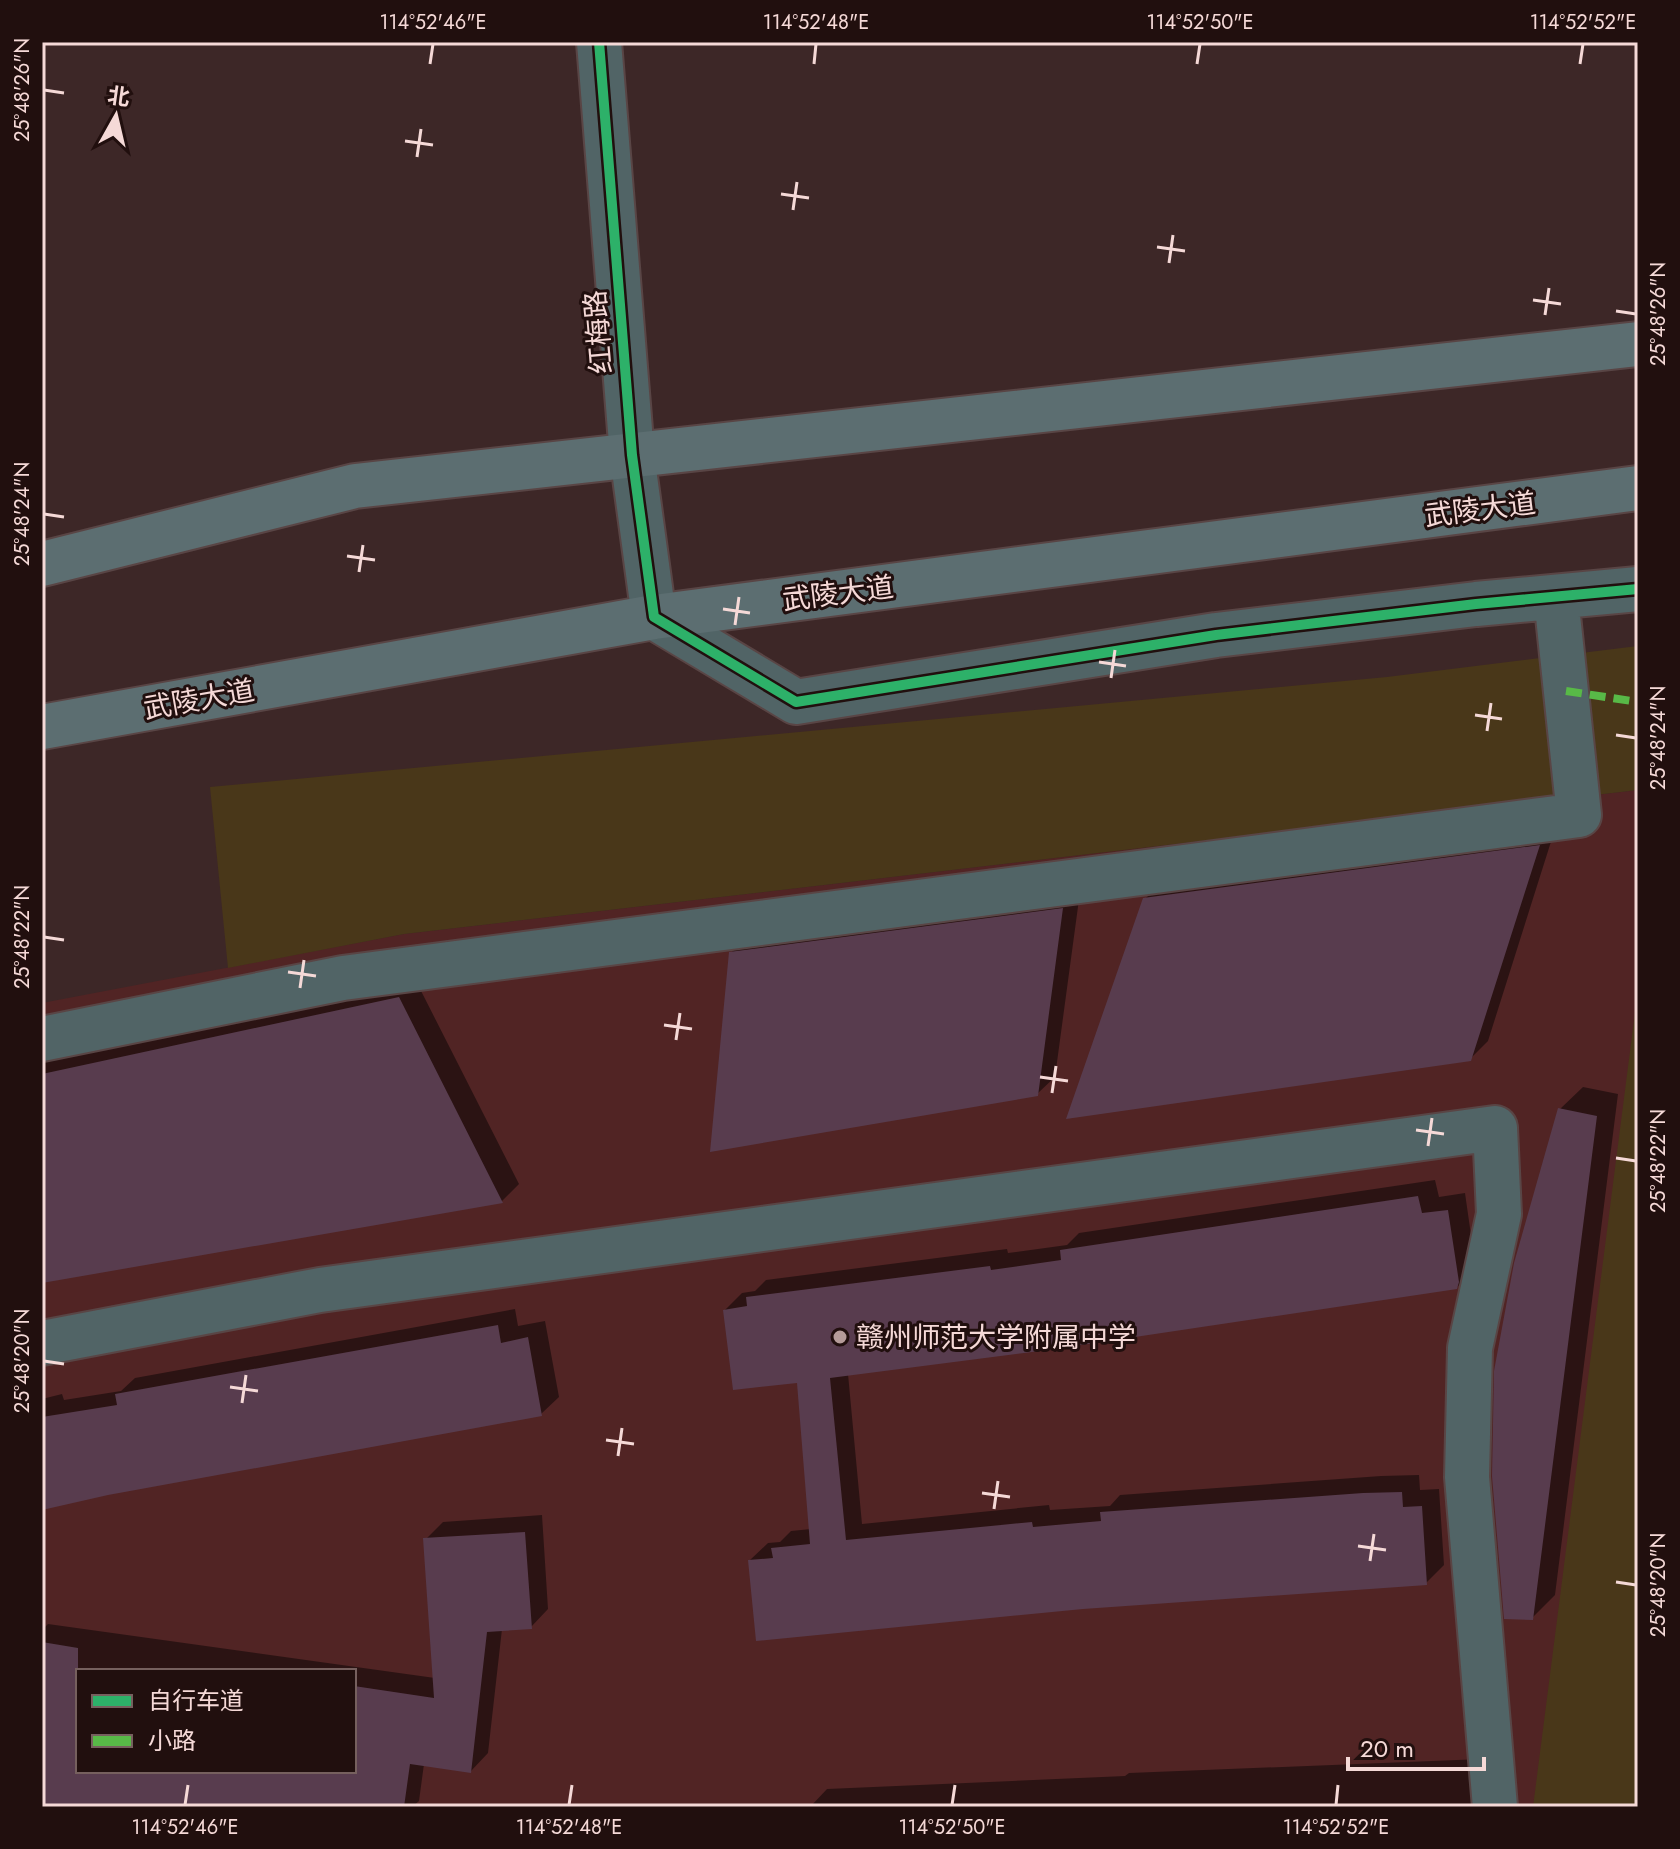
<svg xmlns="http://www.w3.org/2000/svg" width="1680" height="1849" font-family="Jost,'Noto Sans SC',sans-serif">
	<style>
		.built { fill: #512424; fill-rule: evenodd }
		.green { fill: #493719 }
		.shadow { fill: #0007; fill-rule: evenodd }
		.building { fill: #583c4e }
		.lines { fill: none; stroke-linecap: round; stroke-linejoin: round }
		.minor-casing { stroke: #594545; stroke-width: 48 }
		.major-casing { stroke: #594545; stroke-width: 48 }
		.minor { stroke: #516466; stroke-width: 44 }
		.major { stroke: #5c6e71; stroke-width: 44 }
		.quiet { stroke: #58b947; stroke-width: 8; stroke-dasharray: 16 8; stroke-linecap: butt }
		.cycleway-casing { stroke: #210f0e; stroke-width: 15 }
		.cycleway { stroke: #2db169; stroke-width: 10 }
		.ticks { fill: none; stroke: #f5d9d7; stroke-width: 3 }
		.poi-dot { fill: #b59b99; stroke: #210f0e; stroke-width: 3 }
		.labels { text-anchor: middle; stroke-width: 6; stroke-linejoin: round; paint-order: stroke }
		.street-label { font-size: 28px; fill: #f5d9d7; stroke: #210f0e }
		.poi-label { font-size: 28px; fill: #f5d9d7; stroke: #210f0e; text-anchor: start }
		.neatline { fill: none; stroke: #f5d9d7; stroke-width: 3 }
		.ticks-label { font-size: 20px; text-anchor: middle; fill: #f5d9d7 }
	</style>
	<rect width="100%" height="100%" fill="#3d2727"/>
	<path class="built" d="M1638,790v1017h-1596v-804l362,-69zM78,1671h276v100h-276z"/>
	<path class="green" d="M1638,646v144l-1234,144 -176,34 -18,-181 1177,-110z
		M1638,989v730c-4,29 0,59 0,88h-105z"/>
	<path class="shadow" d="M1555,829l-67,212 -18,18 -325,-160 18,-18z
		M1080,892l-25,185 -18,17 -306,-141 17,-17z
		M416,981l103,203 -17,17 -460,80v-219z
		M1583,1087l35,7 -63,501 -23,23 28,-509z
		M1435,1180l4,17 26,-4 10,70 -1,7 -18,18 -608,86 14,150 187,-19 1,5 60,-4 10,-11 261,-19 38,-1 1,15 19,-1 5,76 -18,18 -676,-23 18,-17 12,-1 11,-11 20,-2 -13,-149 -73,-70 17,-17 13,-2 11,-11 241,-31 1,4 59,-8 12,-12z
		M515,1309l3,17 27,-5 14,76 -18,17 -433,80 -66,14v-109l20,-5 2,6 57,-9 14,-13z
		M542,1515l6,94 -17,18 -29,2 -14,124 -17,18 -47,-7 -5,37 -7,6h-335l-35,-5v-172l6,-6 387,54 -9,-139 17,-17zM78,1671h276v100h-276z
		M1482,1759l2,48h-674l17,-18 298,-13 4,-3z"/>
	<path class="building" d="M1540,845l-69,216 -405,58 77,-221z
		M1063,908l-25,188 -328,56 19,-200z
		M399,997l104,206 -461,80v-209z
		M1558,1108l39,8 -64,504 -29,-1 -12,-143 2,-105 20,-108z
		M1418,1196l4,17 26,-3 11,72 -2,7 -409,61 -218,28 16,162 186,-18 1,5 68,-6 -1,-9 263,-19 39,-1 1,15 19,-1 5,79 -344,24 -327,32 -8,-81 25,-2 -2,-10 39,-4 -13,-161 -64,7 -10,-80 24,-4 -1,-9 244,-31 1,4 70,-10 -1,-10z
		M498,1325l3,18 27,-6 14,79 -434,79 -66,15v-93l75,-12 -2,-11z
		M525,1532l7,97 -45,3 -16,141 -61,-9 -6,43h-341l-21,-3v-162l36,6v123h276v-85l80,12 -11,-160z"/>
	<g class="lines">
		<g class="minor-casing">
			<path id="minor" d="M599,42l33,413 22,162 142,85 420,-67 260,-31 162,-15
				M42,1039l301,-61 1236,-163 -23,-218
				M42,1343l278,-53 1175,-162 4,86 -29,134 -3,129 28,330"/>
		</g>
		<g class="major-casing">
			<path id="major" d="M42,564l313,-78 1283,-142
				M42,727l612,-110 984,-129"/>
		</g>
		<use href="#minor" class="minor"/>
		<use href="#major" class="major"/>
		<path class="quiet" d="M1566,691l72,11"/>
		<g class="cycleway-casing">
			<path id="cycleway" d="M599,42l33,413 22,162 142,85 420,-67 260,-31 162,-15"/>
		</g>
		<use href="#cycleway" class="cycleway"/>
	</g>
	<path class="ticks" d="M430,64l3,-20M814,64l2,-20M1197,64l3,-20M1580,64l3,-20M44,90l20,3M405,141l28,4M417,157l4,-28M781,194l28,4M793,210l4,-28M1157,247l28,4M1169,263l4,-28M1533,300l28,4M1616,311l20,3M1545,315l4,-27M44,514l20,3M347,556l28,4M359,572l4,-27M723,609l27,4M735,625l4,-28M1099,662l27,4M1111,678l4,-28M1475,715l27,4M1487,731l4,-28M1616,735l20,3M44,937l20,3M288,972l28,4M300,988l4,-28M664,1025l28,4M676,1040l4,-27M1040,1077l28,4M1052,1093l4,-27M1416,1130l28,4M1428,1146l4,-28M1616,1158l20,3M44,1361l20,3M230,1387l28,4M242,1403l4,-28M606,1440l28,4M618,1456l4,-28M982,1493l28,4M994,1509l4,-28M1358,1546l28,4M1370,1561l4,-27M1616,1582l20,3M185,1805l3,-20M569,1805l3,-20M952,1805l3,-20M1336,1805l2,-20"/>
	<circle class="poi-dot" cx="840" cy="1337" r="8"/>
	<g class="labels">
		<g class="street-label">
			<text transform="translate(598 332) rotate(-95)" y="10">红梅路</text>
			<text transform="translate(1480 509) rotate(-7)" y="10">武陵大道</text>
			<text transform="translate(838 593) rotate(-7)" y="10">武陵大道</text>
			<text transform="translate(199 699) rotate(-10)" y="10">武陵大道</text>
		</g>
		<g class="poi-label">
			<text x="856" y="1347">赣州师范大学附属中学</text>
		</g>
	</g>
	<rect width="1680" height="1849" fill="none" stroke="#210f0e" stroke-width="88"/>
	<rect x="76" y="1669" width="280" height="104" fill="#210f0e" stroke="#76605e" stroke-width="2"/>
	<rect x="92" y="1695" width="40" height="12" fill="#2db169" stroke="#76605e" stroke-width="2"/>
	<text x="148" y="1709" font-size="24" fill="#f5d9d7">自行车道</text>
	<rect x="92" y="1735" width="40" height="12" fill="#58b947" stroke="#76605e" stroke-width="2"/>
	<text x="148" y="1749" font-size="24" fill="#f5d9d7">小路</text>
	<g transform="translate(116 116) rotate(8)" stroke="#210f0e" stroke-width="6" paint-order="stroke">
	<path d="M0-6L14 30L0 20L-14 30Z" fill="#f5d9d7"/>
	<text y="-12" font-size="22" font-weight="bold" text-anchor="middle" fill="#f5d9d7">北</text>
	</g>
	<path d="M1348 1757v12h136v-12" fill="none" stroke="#f5d9d7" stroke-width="4"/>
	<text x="1360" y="1757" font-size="24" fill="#f5d9d7" stroke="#210f0e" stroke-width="6" paint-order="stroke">20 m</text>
	<rect x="44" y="44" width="1592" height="1761" class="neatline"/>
	<g class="ticks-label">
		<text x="433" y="29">114°52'46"E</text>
		<text x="816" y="29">114°52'48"E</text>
		<text x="1200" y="29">114°52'50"E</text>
		<text x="1583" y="29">114°52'52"E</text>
		<text transform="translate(22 90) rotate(-90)" y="7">25°48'26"N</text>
		<text transform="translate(1658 314) rotate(-90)" y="7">25°48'26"N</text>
		<text transform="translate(22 514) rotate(-90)" y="7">25°48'24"N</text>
		<text transform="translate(1658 738) rotate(-90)" y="7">25°48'24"N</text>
		<text transform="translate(22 937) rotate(-90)" y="7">25°48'22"N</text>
		<text transform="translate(1658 1161) rotate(-90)" y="7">25°48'22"N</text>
		<text transform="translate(22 1361) rotate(-90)" y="7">25°48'20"N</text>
		<text transform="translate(1658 1585) rotate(-90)" y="7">25°48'20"N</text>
		<text x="185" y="1834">114°52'46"E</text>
		<text x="569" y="1834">114°52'48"E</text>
		<text x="952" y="1834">114°52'50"E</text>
		<text x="1336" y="1834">114°52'52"E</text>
	</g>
</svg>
